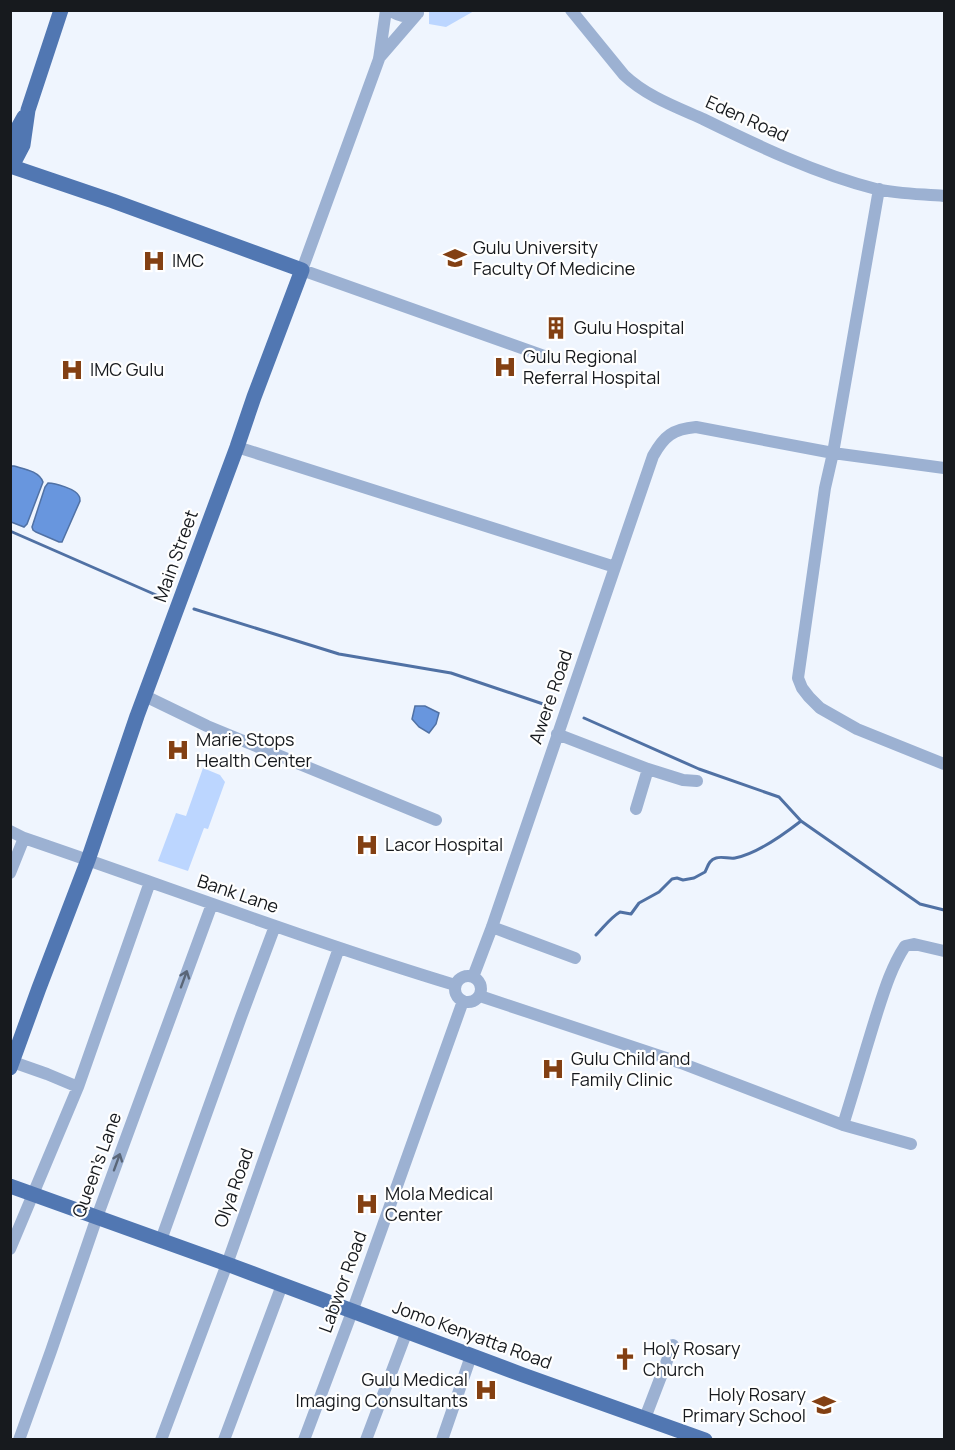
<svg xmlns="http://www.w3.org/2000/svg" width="955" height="1450" font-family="Manrope,sans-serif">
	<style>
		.green { fill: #bcd6ff }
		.water { fill: #6896de; stroke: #5071a4; stroke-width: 1.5 }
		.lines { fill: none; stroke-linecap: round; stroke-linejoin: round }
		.stream { stroke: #5071a4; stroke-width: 3 }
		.minor { stroke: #9cb1d2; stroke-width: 12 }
		.major { stroke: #5177b2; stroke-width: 15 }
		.oneway { stroke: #5a6678 }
		.labels { text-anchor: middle; stroke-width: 4.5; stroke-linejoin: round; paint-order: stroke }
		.street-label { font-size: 18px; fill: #171a1e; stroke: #fff }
		.poi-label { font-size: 18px; fill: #171a1e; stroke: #fff; text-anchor: start }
	</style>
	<rect width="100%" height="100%" fill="#eff5fe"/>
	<path class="green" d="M429,11l1,-1 44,1 -28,16 -17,-3z
		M203,768l17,7 5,7 -17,47 -4,-1 -16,43 -30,-10 18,-48 10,3z"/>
	<path class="water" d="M11,466h3c10,3 25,5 29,16l-16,42 -3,3 -13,-5z
		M48,483c7,0 28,6 31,13 1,1 1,3 1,5l-18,41h-3l-23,-10 -3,-2 -1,-3 13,-40z
		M415,706h10l14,7 -3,11 -7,9 -10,-6 -7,-8z"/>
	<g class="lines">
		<path class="stream" d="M10,531l153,67
			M194,609l145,45 112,19 98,33
			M584,718l115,51 80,28 22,24 119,83 24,6
			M596,935c8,-8 14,-17 24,-23l11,2 8,-11 20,-11 13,-13 5,-1 6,2 11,-2 11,-6c3,-6 4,-12 11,-14 6,-2 13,1 19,0 22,-4 48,-23 66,-37"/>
		<path class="minor" d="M386,10l-7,49 -77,211 242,86
			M390,10c9,7 18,8 28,3
			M571,10l53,65c22,21 52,32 79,44 55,27 114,55 173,70 22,5 46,5 68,7
			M379,58l38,-44
			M879,189l-46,264 -8,35 -27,190 4,10 7,9 11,11 37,21 87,35
			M237,447l378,120
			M145,696l62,30 229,94
			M557,734l91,35 35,11 14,1
			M636,809l12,-40
			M10,831l14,7c144,49 286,103 431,147
			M10,873l14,-35
			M492,927l83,31
			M455 989a13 13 0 1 1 26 0a13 13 0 1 1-26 0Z
			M473,977l19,-50 161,-471c11,-20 20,-27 43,-29l137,26 111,15
			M480,996l201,67 162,62 68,19
			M10,1061l37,13 31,13
			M843,1125c12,-38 23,-77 35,-115 7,-22 14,-44 27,-64l9,-2 30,7
			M161,1240l80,-223 34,-91
			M10,1249l68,-162 72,-205
			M645,1418l28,-73
			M19,1440l32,-89 46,-134 115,-313
			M161,1440l66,-176 112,-316
			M224,1440l58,-155
			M304,1440l48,-128 111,-311
			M366,1440l41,-109
			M442,1440l29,-84"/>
		<path class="major" d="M10,144l5,-11 9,-16
			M10,166l103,35 189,69 -48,127 -17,50 -100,269 -49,144 -49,128 -29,80
			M12,166l11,-21 5,-35 33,-100
			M10,1186l217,78 296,111 182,65"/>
	</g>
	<defs><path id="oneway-shaft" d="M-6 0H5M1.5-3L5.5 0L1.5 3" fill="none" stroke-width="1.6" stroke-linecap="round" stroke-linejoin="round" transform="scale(1.5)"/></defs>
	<g class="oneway">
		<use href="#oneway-shaft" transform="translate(184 979) rotate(-70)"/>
		<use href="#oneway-shaft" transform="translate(117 1162) rotate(-70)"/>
	</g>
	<defs>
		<g id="university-bare" transform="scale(1.8)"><path d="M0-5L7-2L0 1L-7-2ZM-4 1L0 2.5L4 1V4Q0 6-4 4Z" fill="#834013" stroke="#fff" stroke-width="2.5" paint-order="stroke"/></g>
		<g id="hospital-bare" transform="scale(1.8)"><path d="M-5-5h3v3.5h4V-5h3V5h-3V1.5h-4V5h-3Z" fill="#834013" stroke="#fff" stroke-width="2.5" paint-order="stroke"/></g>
		<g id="building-bare" transform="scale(1.8)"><path d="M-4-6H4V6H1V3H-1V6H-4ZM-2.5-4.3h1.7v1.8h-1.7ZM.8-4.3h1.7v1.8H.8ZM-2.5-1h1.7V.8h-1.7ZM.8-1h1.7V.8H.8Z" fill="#834013" stroke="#fff" stroke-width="2.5" paint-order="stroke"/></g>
		<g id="church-bare" transform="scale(1.8)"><path d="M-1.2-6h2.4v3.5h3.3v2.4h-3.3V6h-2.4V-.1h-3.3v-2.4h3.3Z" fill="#834013" stroke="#fff" stroke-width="2.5" paint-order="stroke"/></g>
		<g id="school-bare" transform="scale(1.8)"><path d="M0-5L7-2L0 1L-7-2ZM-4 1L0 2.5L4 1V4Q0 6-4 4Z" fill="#834013" stroke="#fff" stroke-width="2.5" paint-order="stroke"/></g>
	</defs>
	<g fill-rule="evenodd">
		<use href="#university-bare" x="455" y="258"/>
		<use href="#hospital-bare" x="154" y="261"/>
		<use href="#building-bare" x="556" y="328"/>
		<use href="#hospital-bare" x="505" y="367"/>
		<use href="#hospital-bare" x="72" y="370"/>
		<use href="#hospital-bare" x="178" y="750"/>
		<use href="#hospital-bare" x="367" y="845"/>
		<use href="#hospital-bare" x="553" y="1069"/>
		<use href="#hospital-bare" x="367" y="1204"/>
		<use href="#church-bare" x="625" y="1359"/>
		<use href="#hospital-bare" x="486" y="1390"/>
		<use href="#school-bare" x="824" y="1405"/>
	</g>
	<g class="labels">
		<g class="street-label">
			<text transform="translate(747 119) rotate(24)" y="6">Eden Road</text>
			<text transform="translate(176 556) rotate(-70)" y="6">Main Street</text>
			<text transform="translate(551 697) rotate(-71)" y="6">Awere Road</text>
			<text transform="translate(238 894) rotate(19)" y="6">Bank Lane</text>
			<text transform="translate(97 1165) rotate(-70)" y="6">Queen's Lane</text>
			<text transform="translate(234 1188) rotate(-70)" y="6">Olya Road</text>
			<text transform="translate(343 1282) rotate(-70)" y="6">Labwor Road</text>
			<text transform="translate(472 1335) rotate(20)" y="6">Jomo Kenyatta Road</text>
		</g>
		<g class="poi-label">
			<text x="473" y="254">Gulu University<tspan x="473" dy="21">Faculty Of Medicine</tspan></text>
			<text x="172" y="267">IMC</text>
			<text x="574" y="334">Gulu Hospital</text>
			<text x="523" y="363">Gulu Regional<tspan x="523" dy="21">Referral Hospital</tspan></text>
			<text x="90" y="376">IMC Gulu</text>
			<text x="196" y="746">Marie Stops<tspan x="196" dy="21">Health Center</tspan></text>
			<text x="385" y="851">Lacor Hospital</text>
			<text x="571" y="1065">Gulu Child and<tspan x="571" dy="21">Family Clinic</tspan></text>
			<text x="385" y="1200">Mola Medical<tspan x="385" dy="21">Center</tspan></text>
			<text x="643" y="1355">Holy Rosary<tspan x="643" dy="21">Church</tspan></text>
			<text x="468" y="1386" text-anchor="end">Gulu Medical<tspan x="468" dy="21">Imaging Consultants</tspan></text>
			<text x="806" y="1401" text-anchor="end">Holy Rosary<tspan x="806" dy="21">Primary School</tspan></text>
		</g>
	</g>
	<rect width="955" height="1450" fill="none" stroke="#171a1e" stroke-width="24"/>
</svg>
